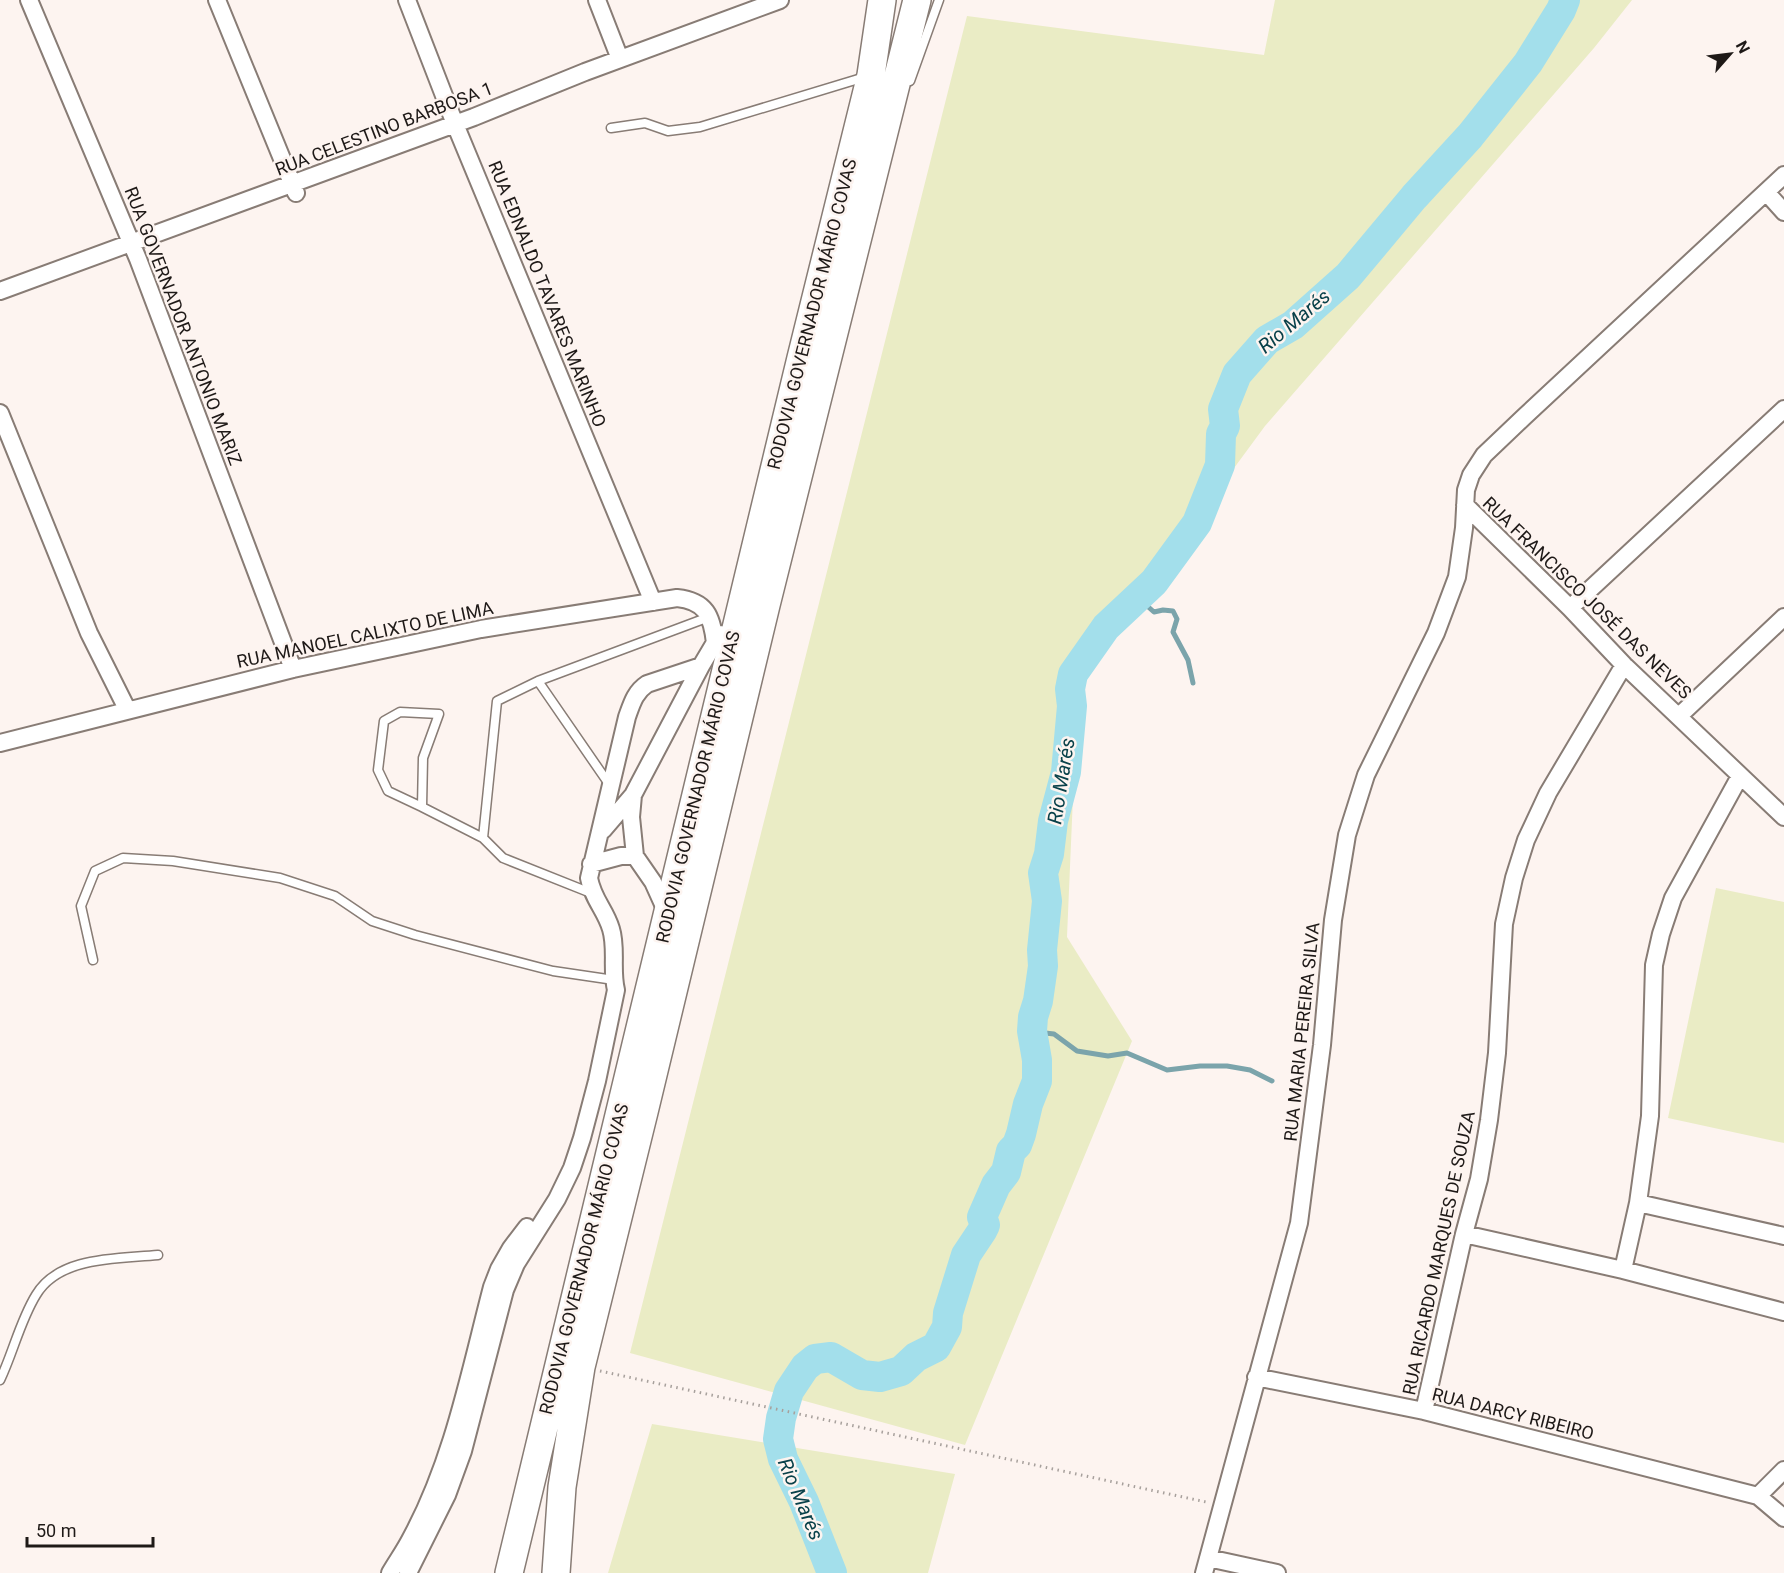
<svg xmlns="http://www.w3.org/2000/svg" width="1784" height="1573" font-family="Roboto,sans-serif">
	<style>
		.green { fill: #eaecc5 }
		.lines { fill: none; stroke-linecap: round; stroke-linejoin: round }
		.stream { stroke: #7ba4ab; stroke-width: 5 }
		.river { stroke: #a3dfeb; stroke-width: 30 }
		.service-casing { stroke: #887c75; stroke-width: 11 }
		.minor-casing { stroke: #887c75; stroke-width: 20 }
		.trunk-casing { stroke: #887c75; stroke-width: 30 }
		.path { stroke: #a7a09c; stroke-width: 3; stroke-dasharray: 1.5 4.5; stroke-linecap: butt }
		.service { stroke: #fff; stroke-width: 8 }
		.minor { stroke: #fff; stroke-width: 16 }
		.trunk { stroke: #fff; stroke-width: 27 }
		.labels { text-anchor: middle; stroke-width: 5; stroke-linejoin: round; paint-order: stroke }
		.street-label { font-size: 18px; fill: #1e1917; stroke: #fdf4f0 }
		.water-label { font-size: 20px; font-style: italic; fill: #09414a; stroke: #fdf4f0 }
	</style>
	<rect width="100%" height="100%" fill="#fdf4f0"/>
	<path class="green" d="M1275,0h357l-38,48 -329,378 -187,254 -11,257 65,104 -167,404 -335,-92 337,-1337 297,39z
		M1716,888l68,14v241l-116,-25z
		M652,1424l303,50 -27,99h-320z"/>
	<g class="lines">
		<path class="stream" d="M1137,597l17,15 9,-2 10,1 4,8 -4,13 15,28 5,23
			M1034,1038l11,-5 9,1 23,17 31,5 19,-3 40,17 33,-4h27l23,4 22,11"/>
		<path class="river" d="M832,1573l-28,-71 -21,-43 -5,-20 3,-21 8,-27 16,-24 10,-8 16,-2 31,18 18,2 21,-6 15,-14 20,-10 11,-20 1,-14 18,-58 16,-24 3,-6 -3,-8 14,-32 10,-13 5,-21 6,-6 4,-11 7,-30 9,-23v-21l-5,-29 1,-14 5,-16 5,-35 -1,-16 5,-49 -4,-28 6,-19 4,-33 13,-49 6,-66 -2,-17 3,-15 33,-47 48,-45 43,-59 23,-58 1,-31 4,-8 -2,-17 14,-35 30,-34 26,-15 55,-49 66,-79 56,-61 58,-73 33,-53 4,-10"/>
		<g class="service-casing">
			<path id="service" d="M910,81l29,-81
				M611,128l34,-5 23,8 32,-4 165,-50
				M538,681l71,103
				M422,807l-34,-16 -10,-21 6,-49 16,-9 39,2 -16,44 -1,49 61,31
				M591,893l-88,-35 -20,-20 14,-137 41,-20 171,-64
				M93,960l-12,-54 14,-35 28,-13 50,3 107,17 55,18 37,25 43,14 138,36 61,9
				M0,1380c13,-27 20,-59 36,-85 23,-39 82,-36 122,-40"/>
		</g>
		<g class="minor-casing">
			<path id="minor" d="M29,0l109,259 155,410
				M217,0l79,193
				M407,0l48,124 198,478
				M597,0l23,59
				M1766,192l18,20
				M0,291l474,-174 111,-45 195,-72
				M0,413l89,220 38,76
				M1465,505l105,103 54,57 160,152
				M1570,608l214,-199
				M1679,716l105,-99
				M0,743l293,-74 188,-40 196,-31c29,3 35,18 38,45
				M633,795l-2,22 4,39 18,26 14,31
				M603,830l30,-35 68,-129 19,-32
				M591,864l30,-8h14
				M1638,1203l146,33
				M1464,1234l159,36 161,42
				M1623,1270l15,-67 12,-87 4,-151 7,-31 12,-36 67,-122
				M1256,1377l168,34 334,85 26,22
				M1424,1411l40,-177 15,-55 10,-59 8,-67 7,-129 10,-46 12,-38 22,-47 76,-128
				M1758,1496l26,-26
				M1208,1558l69,15
				M390,1573c7,-12 15,-23 21,-35 42,-77 59,-167 81,-251l7,-18 12,-21 16,-21
				M408,1573l39,-78 16,-44 42,-161 11,-26 41,-65 15,-31 10,-30 15,-57 19,-91c-5,-20 1,-42 -5,-61 -6,-20 -18,-29 -22,-51l38,-161c5,-14 8,-25 20,-33l54,-18
				M1204,1573l95,-350 23,-178 11,-125 14,-85 19,-60 70,-142 21,-56 7,-49 2,-38 5,-15 13,-20 41,-39 259,-241"/>
		</g>
		<g class="trunk-casing">
			<path id="trunk" d="M509,1573l292,-1215 70,-283 11,-75
				M556,1573l6,-86 19,-120 63,-255 122,-507 151,-605"/>
		</g>
		<path class="path" d="M600,1371l606,131"/>
		<use href="#service" class="service"/>
		<use href="#minor" class="minor"/>
		<use href="#trunk" class="trunk"/>
	</g>
	<g class="labels">
		<g class="street-label">
			<text transform="translate(384 129) rotate(-21)" y="6">RUA CELESTINO BARBOSA 1</text>
			<text transform="translate(547 294) rotate(68)" y="6">RUA EDNALDO TAVARES MARINHO</text>
			<text transform="translate(812 314) rotate(-76)" y="6">RODOVIA GOVERNADOR MÁRIO COVAS</text>
			<text transform="translate(183 326) rotate(69)" y="6">RUA GOVERNADOR ANTONIO MARIZ</text>
			<text transform="translate(1587 598) rotate(44)" y="6">RUA FRANCISCO JOSÉ DAS NEVES</text>
			<text transform="translate(365 635) rotate(-12)" y="6">RUA MANOEL CALIXTO DE LIMA</text>
			<text transform="translate(698 787) rotate(-77)" y="6">RODOVIA GOVERNADOR MÁRIO COVAS</text>
			<text transform="translate(1302 1032) rotate(-84)" y="6">RUA MARIA PEREIRA SILVA</text>
			<text transform="translate(1439 1253) rotate(-78)" y="6">RUA RICARDO MARQUES DE SOUZA</text>
			<text transform="translate(584 1259) rotate(-76)" y="6">RODOVIA GOVERNADOR MÁRIO COVAS</text>
			<text transform="translate(1513 1414) rotate(14)" y="6">RUA DARCY RIBEIRO</text>
		</g>
		<g class="water-label">
			<text transform="translate(1294 321) rotate(-40)" y="7">Rio Marés</text>
			<text transform="translate(1061 781) rotate(-81)" y="7">Rio Marés</text>
			<text transform="translate(801 1499) rotate(67)" y="7">Rio Marés</text>
		</g>
	</g>
	<g transform="translate(1730 54) rotate(62)" stroke="#fdf4f0" stroke-width="4.5" paint-order="stroke">
	<path d="M0-4.5L10 22L0 15L-10 22Z" fill="#1e1917"/>
	<text y="-9" font-size="16" font-weight="bold" text-anchor="middle" fill="#1e1917">N</text>
	</g>
	<path d="M27 1537v9h126v-9" fill="none" stroke="#1e1917" stroke-width="3"/>
	<text x="36" y="1537" font-size="18" fill="#1e1917" stroke="#fdf4f0" stroke-width="4.5" paint-order="stroke">50 m</text>
</svg>
